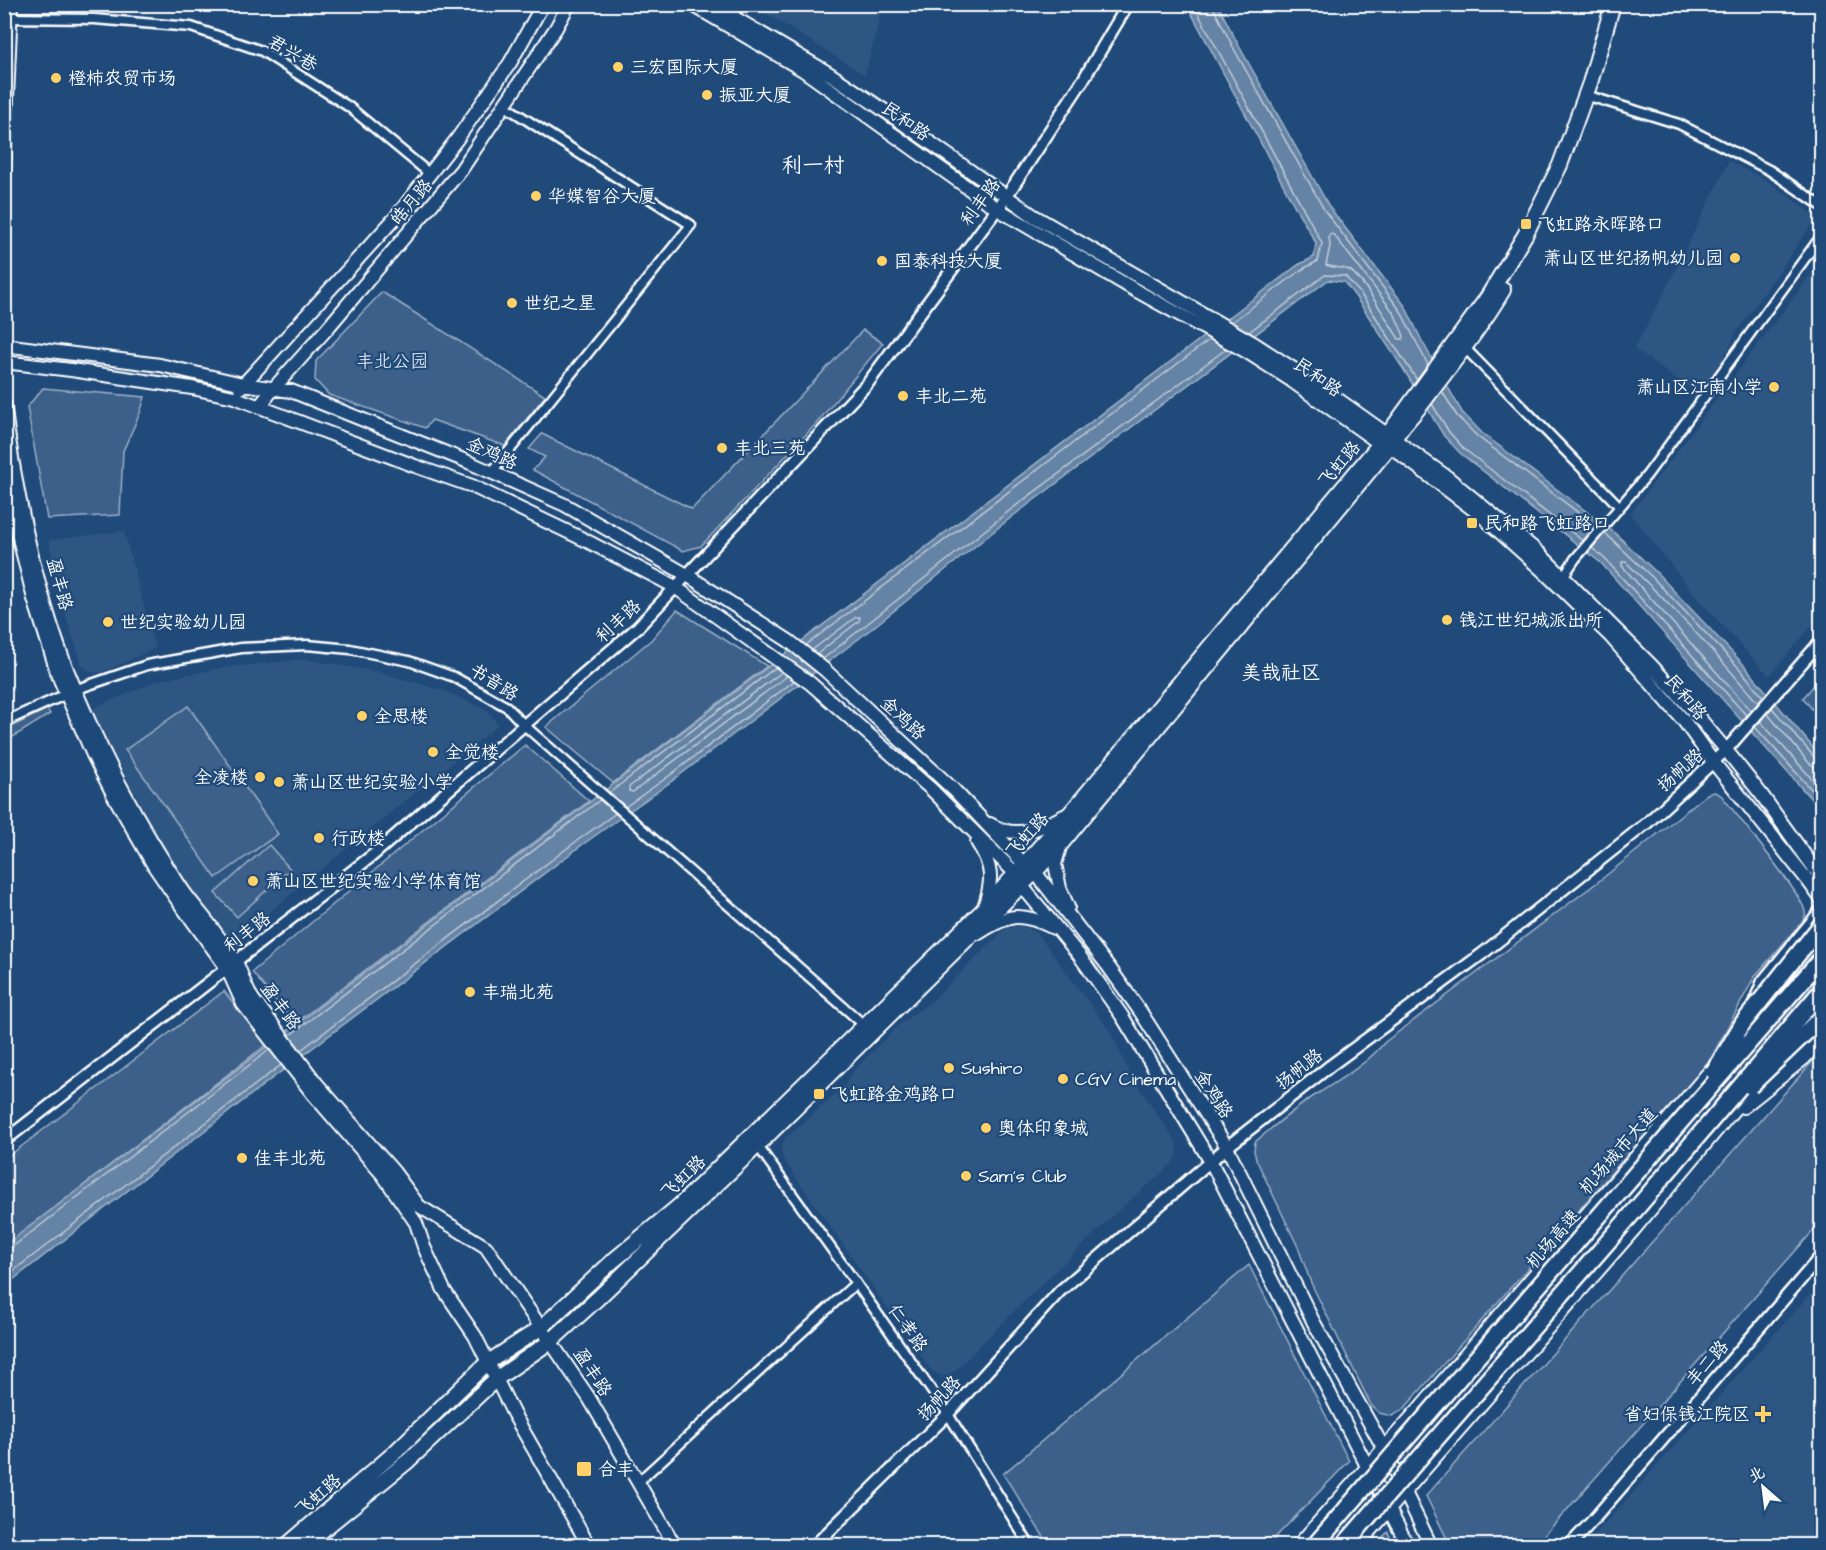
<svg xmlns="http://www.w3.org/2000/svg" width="1826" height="1550" font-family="'Architects Daughter','LXGW WenKai TC',sans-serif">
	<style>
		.built { fill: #2e5683 }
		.green { fill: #3c618b; stroke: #9eb0c5; stroke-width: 1.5 }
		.water { fill: #6583a4; stroke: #a3b5c8; stroke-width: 1.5 }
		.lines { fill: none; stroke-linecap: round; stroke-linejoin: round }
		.shore { stroke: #c1cddb; stroke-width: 1.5 }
		.minor-casing { stroke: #fff; stroke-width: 13 }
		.tertiary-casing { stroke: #fff; stroke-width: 15 }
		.secondary-casing { stroke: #fff; stroke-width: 16 }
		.primary-casing { stroke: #fff; stroke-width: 18 }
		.minor { stroke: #1f4a7a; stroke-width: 8 }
		.tertiary { stroke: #1f4a7a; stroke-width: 10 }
		.secondary { stroke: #1f4a7a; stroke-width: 12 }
		.primary { stroke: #1f4a7a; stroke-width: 14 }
		.motorway-bridge-casing { stroke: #fff; stroke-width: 20; stroke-linecap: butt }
		.motorway-bridge { stroke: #1f4a7a; stroke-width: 15 }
		.poi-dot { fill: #ffd166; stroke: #1f4a7a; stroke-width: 2 }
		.labels { text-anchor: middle; stroke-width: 4.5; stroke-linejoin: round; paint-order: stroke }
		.street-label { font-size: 18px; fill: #fff; stroke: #1f4a7a }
		.poi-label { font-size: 18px; fill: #fff; stroke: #1f4a7a; text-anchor: start }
		.park-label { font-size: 18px; fill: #d8dfe8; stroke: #1f4a7a }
		.neighbourhood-label { font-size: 20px; fill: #fff; stroke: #1f4a7a }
		.quarter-label { font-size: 21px; fill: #fff; stroke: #1f4a7a }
	</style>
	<rect width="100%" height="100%" fill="#1f4a7a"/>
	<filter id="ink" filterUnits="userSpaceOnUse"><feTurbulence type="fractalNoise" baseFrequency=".0167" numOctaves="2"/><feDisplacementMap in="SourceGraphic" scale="12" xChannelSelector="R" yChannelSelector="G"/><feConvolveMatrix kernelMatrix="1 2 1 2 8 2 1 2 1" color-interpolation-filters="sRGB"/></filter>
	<g filter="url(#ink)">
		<path class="built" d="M754,5h129l-18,70 -111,-69z
			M1729,161l40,21 48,35 -81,116 -33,65 -69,-49 27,-50z
			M1821,261v354l-52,61 -69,-75 -70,-87z
			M124,531l31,117 -49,23 -14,2 -10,-8 -23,-70 -10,-55z
			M305,659l73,13 67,19 42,19 11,15 -269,220 -70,-105 -68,-131 68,-29 63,-12z
			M1014,925l14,3 9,5 73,98 20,43 45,66 3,7 -1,9 -4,7 -54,47 -109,105 -54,55 -7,5 -8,1 -10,-6 -148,-211 -2,-11 4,-10 13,-10 45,-41 11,-17 47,-47 30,-21 74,-73z
			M1821,1282v263h-235z"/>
		<path class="green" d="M382,292l163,104 -40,50 -73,-26 -7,8 -96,-33 -14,-15 1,-19z
			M863,330l20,13 -67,81 -115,122 -18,5 -150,-81 12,-13 -16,-8 13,-15 150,75z
			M43,388l102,9 -5,16 -17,38 -3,64 -73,4 -20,-112z
			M677,610l90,56 -154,117 -67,-56 105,-87z
			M1821,677v43l-18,-22z
			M188,706l90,128 -62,44 -91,-128z
			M47,709l3,5 -45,28v-12z
			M525,745l64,56 -295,223 -42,-52z
			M1714,792l7,3c14,18 83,101 84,117 1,3 -1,6 -2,9l-48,55 -46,86 -306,348 -11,6 -13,-3 -8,-8 -60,-122 -13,-36 -42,-88 -2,-8 1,-9c19,-16 39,-33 59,-46 26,-17 51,-30 71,-54l218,-164 104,-84z
			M269,845l21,24 -53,48 -22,-24z
			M224,991l42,54 -261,201v-87z
			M1821,1052v170l-285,323h-86l-24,-49z
			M1249,1265l100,196 -81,84h-219l-46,-71z
			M1388,1532l6,13h-20z"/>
		<path class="water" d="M1187,5h31l21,41 91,162 75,98 17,35 40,71 20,21 133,100 42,40 87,92 77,92v53l-220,-247 -141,-110 -16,-17 -40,-66 -49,-74 -11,-14 -16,-2 -315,236 -152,121 -189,144 -90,64 -316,238 -261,203v-41l1293,-980 16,-8 2,-14 -21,-36z"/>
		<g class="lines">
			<path class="shore" d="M1193,4l129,239 -4,18 -17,9 -69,52
				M1213,4l1,5 20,40 91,162 75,99 28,55
				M1330,234l4,1 60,78 10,23 -1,3h-4c-9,-14 -37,-63 -50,-69 -7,-3 -16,-2 -23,-5l4,-19 -1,-9z
				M1249,332l76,-57 20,1 15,17 57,87
				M1442,391l15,25 21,21 118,89
				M1432,404l17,28 15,17 119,92
				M1605,533l47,44 88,92 23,28
				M1592,548l13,11 142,157
				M806,645l403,-305
				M812,650l44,-33h4l-1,4 -42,33
				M823,659l186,-148 217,-162
				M782,672l-153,115v4l4,1 154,-116
				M1772,708l43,50 7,2
				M1751,711l-129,-145v-4h4c46,44 91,92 132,141
				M1767,713l42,50 6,4 7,1
				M1760,721l62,69
				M1755,727l67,74
				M609,793l166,-125
				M625,807l44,-31 125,-95
				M290,1035l310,-235
				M301,1050l277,-210 38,-27
				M4,1249l7,-1 258,-198
				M4,1278l277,-213"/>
			<g class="minor-casing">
				<path id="minor" d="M732,17l7,-13
					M5,18l89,1 97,8 71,24 87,56 81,67
					M1592,97l87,27 90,46 53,36
					M1464,347l155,159
					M492,472l199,-247 -186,-119
					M1563,577l12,-18 72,-84 175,-240
					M4,722l76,-34 67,-23 94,-17 66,-3 43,4 59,12 45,16 53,30 17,18 340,300
					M755,1142l98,137 95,135 82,132
					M638,1482l218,-199"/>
			</g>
			<g class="tertiary-casing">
				<path id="tertiary" d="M1754,1003l9,-22 59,-72
					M4,1141l369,-286 265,-228 230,-244 138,-186 77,-117 45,-76
					M814,1546l134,-132 112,-123 167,-144 103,-81 152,-112 165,-131 79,-73 96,-110
					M1569,1546l25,-27 228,-264"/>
			</g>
			<g class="secondary-casing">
				<path id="secondary" d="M691,4l112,66 193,138 139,82 112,62 42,27 90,64 11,3 93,71 59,53 69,67 73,84 30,42 95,119 13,18
					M711,4l119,70 64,43 140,99 221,128 57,37 135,96 91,75 113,113 45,49 30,36 35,44 61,85
					M4,170l7,-166
					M4,345l156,20 83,19 48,7 175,70 99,44 122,70 102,66 36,29 129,120 71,75 10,7 73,94 32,45 87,136 86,174 71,128 47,97
					M4,362l67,8 121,18 42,9 181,69 57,20 113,54 90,47 135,96 121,106 85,85 6,12 57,69 43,61 89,146 197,384
					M240,388l156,-171 61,-78 53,-76 33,-59
					M4,403c11,88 32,187 64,269 29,73 70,152 114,217 10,15 23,28 33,43 7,10 15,19 21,30 9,18 9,31 25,47l56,75 77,88 25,34 67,41 103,151 86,148
					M259,407l14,-18 53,-59 135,-160 95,-142 13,-24
					M4,467l10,51 20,81 24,76 35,80 22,43 39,68 24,35 49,67 16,36 70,90 70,81 33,48 8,24 20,43 31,46 38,77 76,133
					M990,824c27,17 51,4 76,-9
					M977,842c16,24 16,39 7,65
					M1061,844l-6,20 5,24 8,19
					M979,933c31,-20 42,-21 75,-5"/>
			</g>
			<g class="primary-casing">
				<path id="primary" d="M1806,1024l16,-18
					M1743,1034l79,-92
					M1743,1106l61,-49 18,-21
					M286,1546l107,-92 94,-91 55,-36 72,-67 65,-54 304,-296 89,-99 316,-377 99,-136 38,-63 35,-70 30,-82 23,-79
					M303,1546l105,-85 88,-82 55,-38 46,-42 161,-154 277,-273 26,-28 329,-398c8,-17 23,-30 34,-45 27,-36 56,-72 79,-111
					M1299,1546l122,-138 298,-346
					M1356,1546l277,-317 125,-150"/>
			</g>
			<use href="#minor" class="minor"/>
			<use href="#tertiary" class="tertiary"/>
			<use href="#secondary" class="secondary"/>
			<use href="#primary" class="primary"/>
			<g class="motorway-bridge-casing">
				<path id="motorway-bridge" d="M1714,1072l29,-49 79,-99
					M1750,1086l72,-69
					M1314,1546l508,-588
					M1343,1546l282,-324 197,-232"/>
			</g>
			<use href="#motorway-bridge" class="motorway-bridge"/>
		</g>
	</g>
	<g class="poi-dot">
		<circle cx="618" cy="67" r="6"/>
		<circle cx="56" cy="78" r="6"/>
		<circle cx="707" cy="95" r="6"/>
		<circle cx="536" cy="196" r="6"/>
		<rect x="1520" y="218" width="12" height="12" rx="3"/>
		<circle cx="1735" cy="258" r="6"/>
		<circle cx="882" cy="261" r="6"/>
		<circle cx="512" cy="303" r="6"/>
		<circle cx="1774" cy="387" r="6"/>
		<circle cx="903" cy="396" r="6"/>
		<circle cx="722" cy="448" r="6"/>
		<rect x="1466" y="517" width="12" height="12" rx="3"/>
		<circle cx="1447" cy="620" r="6"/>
		<circle cx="108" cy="622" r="6"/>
		<circle cx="362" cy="716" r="6"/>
		<circle cx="433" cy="752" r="6"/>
		<circle cx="260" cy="777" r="6"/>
		<circle cx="279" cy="782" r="6"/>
		<circle cx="319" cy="838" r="6"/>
		<circle cx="253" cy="881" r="6"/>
		<circle cx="470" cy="992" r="6"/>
		<circle cx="949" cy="1068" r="6"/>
		<circle cx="1063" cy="1079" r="6"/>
		<rect x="813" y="1088" width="12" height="12" rx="3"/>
		<circle cx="986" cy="1128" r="6"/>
		<circle cx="242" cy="1158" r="6"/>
		<circle cx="966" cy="1176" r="6"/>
		<path d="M1760 1405h6v6h6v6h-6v6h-6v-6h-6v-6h6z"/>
		<rect x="576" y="1461" width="16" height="16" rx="3"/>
	</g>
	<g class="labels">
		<g class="street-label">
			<text transform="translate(293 53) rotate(31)" y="6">君兴巷</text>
			<text transform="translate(906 121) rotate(35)" y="6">民和路</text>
			<text transform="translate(411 202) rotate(-50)" y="6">皓月路</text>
			<text transform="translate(980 202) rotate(-54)" y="6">利丰路</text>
			<text transform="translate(1318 377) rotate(35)" y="6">民和路</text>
			<text transform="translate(492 453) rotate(24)" y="6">金鸡路</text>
			<text transform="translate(1339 464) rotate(-50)" y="6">飞虹路</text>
			<text transform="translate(60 584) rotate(75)" y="6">盈丰路</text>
			<text transform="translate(618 621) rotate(-43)" y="6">利丰路</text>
			<text transform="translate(494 682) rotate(32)" y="6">书音路</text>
			<text transform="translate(1686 697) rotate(50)" y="6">民和路</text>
			<text transform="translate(903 718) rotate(43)" y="6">金鸡路</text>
			<text transform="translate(1680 770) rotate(-42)" y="6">扬帆路</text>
			<text transform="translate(1027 835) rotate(-48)" y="6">飞虹路</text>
			<text transform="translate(247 932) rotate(-38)" y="6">利丰路</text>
			<text transform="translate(281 1006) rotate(54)" y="6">盈丰路</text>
			<text transform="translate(1299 1069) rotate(-38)" y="6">扬帆路</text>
			<text transform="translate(1214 1094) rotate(57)" y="6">金鸡路</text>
			<text transform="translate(1618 1151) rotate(-49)" y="6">机场城市大道</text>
			<text transform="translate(683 1177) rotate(-44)" y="6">飞虹路</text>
			<text transform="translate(1553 1239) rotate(-49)" y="6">机场高速</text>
			<text transform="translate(908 1328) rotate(55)" y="6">仁孝路</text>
			<text transform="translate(1707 1363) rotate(-49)" y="6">丰二路</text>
			<text transform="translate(593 1372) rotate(57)" y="6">盈丰路</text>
			<text transform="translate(939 1398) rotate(-47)" y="6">扬帆路</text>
			<text transform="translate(318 1495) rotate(-41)" y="6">飞虹路</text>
		</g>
		<g class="poi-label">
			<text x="630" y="73">三宏国际大厦</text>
			<text x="68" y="84">橙柿农贸市场</text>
			<text x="719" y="101">振亚大厦</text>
			<text x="548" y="202">华媒智谷大厦</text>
			<text x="1538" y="230">飞虹路永晖路口</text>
			<text x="1723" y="264" text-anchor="end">萧山区世纪扬帆幼儿园</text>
			<text x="894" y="267">国泰科技大厦</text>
			<text x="524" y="309">世纪之星</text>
			<text x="1762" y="393" text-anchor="end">萧山区江南小学</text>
			<text x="915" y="402">丰北二苑</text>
			<text x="734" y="454">丰北三苑</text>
			<text x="1484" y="529">民和路飞虹路口</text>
			<text x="1459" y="626">钱江世纪城派出所</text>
			<text x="120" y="628">世纪实验幼儿园</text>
			<text x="374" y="722">全思楼</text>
			<text x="445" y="758">全觉楼</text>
			<text x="248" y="783" text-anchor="end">全凌楼</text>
			<text x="291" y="788">萧山区世纪实验小学</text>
			<text x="331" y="844">行政楼</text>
			<text x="265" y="887">萧山区世纪实验小学体育馆</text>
			<text x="482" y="998">丰瑞北苑</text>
			<text x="961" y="1074">Sushiro</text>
			<text x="1075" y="1085">CGV Cinema</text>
			<text x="831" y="1100">飞虹路金鸡路口</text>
			<text x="998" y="1134">奥体印象城</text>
			<text x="254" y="1164">佳丰北苑</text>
			<text x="978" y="1182">Sam's Club</text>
			<text x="1750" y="1420" text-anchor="end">省妇保钱江院区</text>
			<text x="598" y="1475">合丰</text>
		</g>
		<g class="park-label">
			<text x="392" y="367">丰北公园</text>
		</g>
		<g class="neighbourhood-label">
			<text x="1281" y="679">美哉社区</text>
		</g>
		<g class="quarter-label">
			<text x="813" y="172">利一村</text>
		</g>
	</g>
	<rect width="1826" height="1550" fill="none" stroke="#1f4a7a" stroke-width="24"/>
	<rect x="12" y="12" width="1802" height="1526" fill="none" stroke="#fff" stroke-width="2" filter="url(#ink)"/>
	<g transform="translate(1763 1487) rotate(332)" stroke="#1f4a7a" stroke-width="4.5" paint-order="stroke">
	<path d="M0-4.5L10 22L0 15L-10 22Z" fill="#ffffff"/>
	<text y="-9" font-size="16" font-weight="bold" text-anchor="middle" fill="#ffffff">北</text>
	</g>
</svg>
